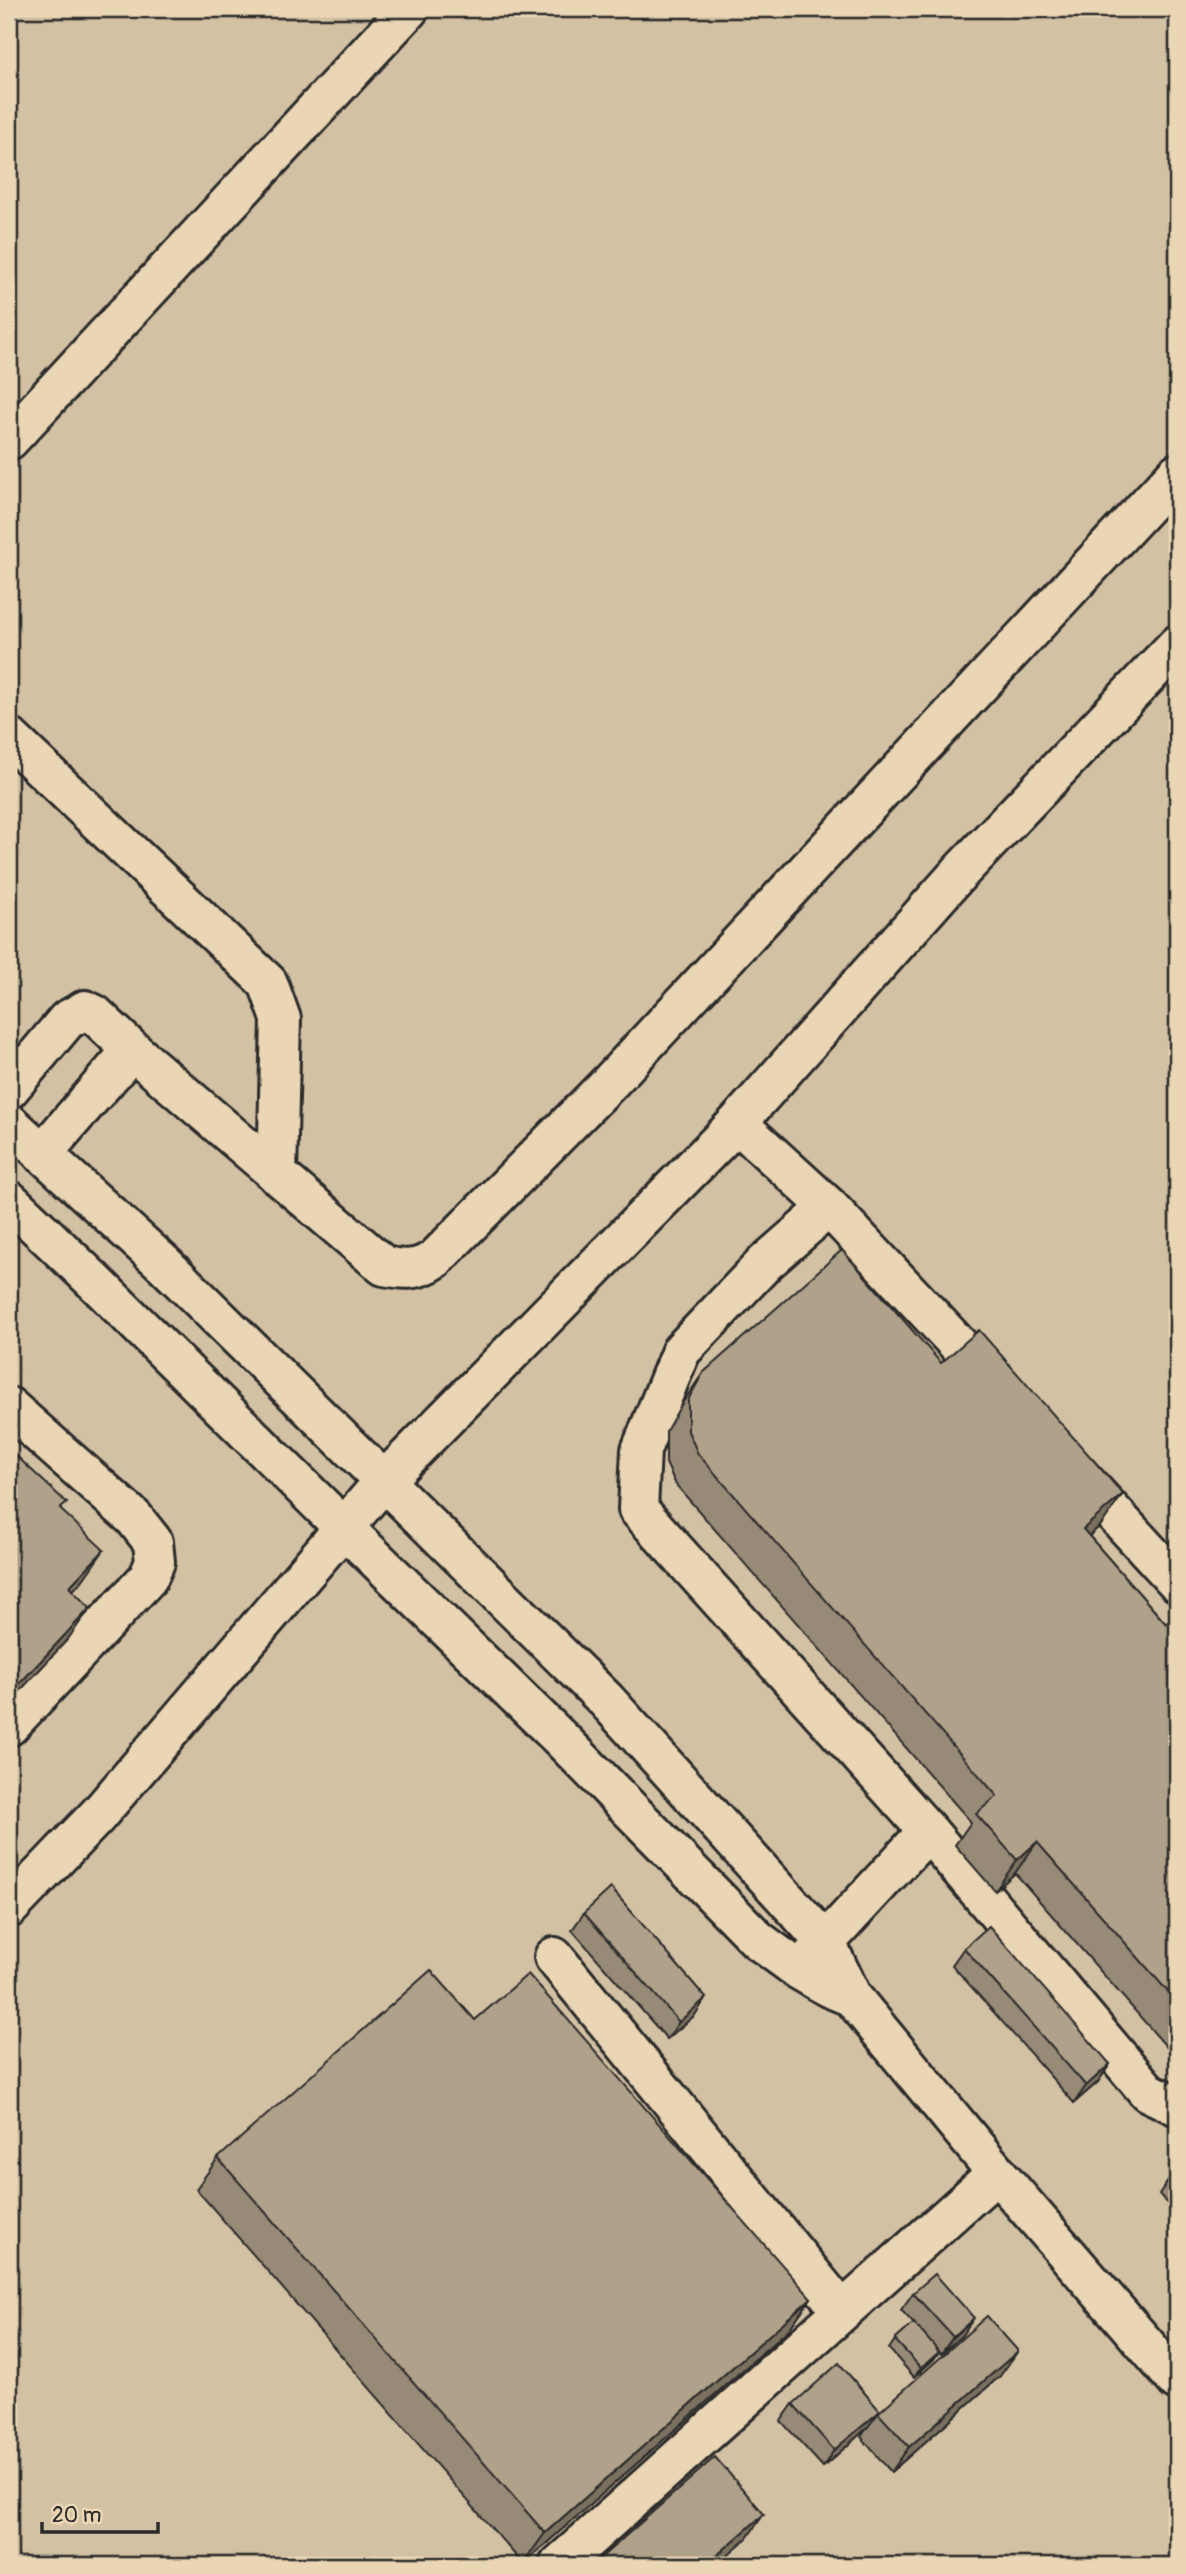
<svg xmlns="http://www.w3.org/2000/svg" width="1186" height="2574" font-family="Pangolin,sans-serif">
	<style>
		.built { fill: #d3c1a4 }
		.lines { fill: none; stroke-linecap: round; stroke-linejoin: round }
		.minor-casing { stroke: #2b2b2b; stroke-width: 44 }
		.minor { stroke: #ead6b4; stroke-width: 38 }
		.wall { fill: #978a77; stroke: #2b2b2b; stroke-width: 2 }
		.shaded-wall { fill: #7b7161; stroke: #2b2b2b; stroke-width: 2 }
		.building { fill: #b0a18a; stroke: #2b2b2b; stroke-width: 2 }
	</style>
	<rect width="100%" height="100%" fill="#e2cfaf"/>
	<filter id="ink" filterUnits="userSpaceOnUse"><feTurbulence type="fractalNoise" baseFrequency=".0143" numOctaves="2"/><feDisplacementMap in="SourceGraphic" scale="14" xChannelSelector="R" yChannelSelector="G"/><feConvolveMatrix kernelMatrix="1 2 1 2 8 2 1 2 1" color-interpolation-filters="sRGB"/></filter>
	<g filter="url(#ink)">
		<path class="built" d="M9,9h1168v2556h-1168z"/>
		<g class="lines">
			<g class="minor-casing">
				<path id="minor" d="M9,440l400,-431
					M9,737l259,246 13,36 -4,156
					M9,1089l58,-69 18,-10 9,4 38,36 252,216c20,4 34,5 51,-7l176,-178 566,-608
					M9,1123l156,142 441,435 220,243 26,54 145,176 180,208
					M737,1123l92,84 167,178
					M42,1154l90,-104
					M9,1200l86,82 248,245 219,213 196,200 41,30 31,18 22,9
					M829,1207l-64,56 -84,88 -40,99 -3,59 290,322 220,261 29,14
					M9,1407l125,111 19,24 2,20 -7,16 -139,148
					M1077,1473l100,109
					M9,1908l89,-93 285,-333 354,-359 223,-251 217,-227
					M554,1957l288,354
					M808,1961l120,-130
					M559,2565l438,-392"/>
			</g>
			<use href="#minor" class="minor"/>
		</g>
		<path class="wall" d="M941,1363l160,162 -12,11 77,88 11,-10v445l-162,-186 -20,18 -40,-46 16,-23 -295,-337 -10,-22v-32l15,-26 22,-32z
			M584,1913l111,102 -28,24 -95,-109z
			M964,1948l146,116 -12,18 -24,21 -122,-138z
			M475,2020l336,278 -22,31 -266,235 -327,-375 22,-31z
			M1177,2171v44l-18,-21 12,-17z
			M913,2293l49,42 -21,19 -2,-2 -6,8 -19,17 -25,-28 6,-9 19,-16 -13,-14z
			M1000,2376l-109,96 -30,-35 6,-9 -44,39 -42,-46 12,-17 87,7z"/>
		<path class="shaded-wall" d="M1123,1494l-22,31 -40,36 22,-32z
			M104,1550l-22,31 -35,37 22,-31z
			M90,1608l-22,31 -59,64v-8z
			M1037,1842l-22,31 -20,18 22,-31z
			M706,1998l-11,17 -28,24 12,-17z
			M1110,2064l-12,18 -24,21 12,-17z
			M811,2298l-22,31 -266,235 22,-31z
			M974,2318l-12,17 -21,19 12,-17z
			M1018,2351l-18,25 -109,96 18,-25z
			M939,2352l-6,8 -19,17 7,-9z
			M880,2411l-13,17 -44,39 11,-17z
			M764,2514l-17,24 -31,27h-10z"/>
		<path class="building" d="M842,1250l99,113 38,-33 144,164 -40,35 83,95 11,-10v388l-140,-160 -20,18 -41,-46 21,-18 -299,-342 -10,-23v-31l15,-27z
			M9,1449l58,54 -7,6 44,41 -35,37 21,21 -81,87z
			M611,1888l95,110 -27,24 -95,-109z
			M989,1926l121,138 -24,22 -122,-138z
			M431,1970l44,50 53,-46 283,324 -266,235 -327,-375z
			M1177,2171v13l-6,-7z
			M935,2274l39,44 -21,19 -40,-44z
			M987,2316l31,35 -109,96 -31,-34z
			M914,2323l25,29 -18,16 -26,-28z
			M839,2363l41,48 -46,39 -41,-46z
			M715,2457l49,57 -58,51h-109l-2,-2z"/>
	</g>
	<rect width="1186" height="2574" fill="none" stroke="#ead6b4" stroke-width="35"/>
	<rect x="18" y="18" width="1151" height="2539" fill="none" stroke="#2b2b2b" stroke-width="2.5" filter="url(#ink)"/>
	<path d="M42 2522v10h116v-10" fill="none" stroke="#2b2b2b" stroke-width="3.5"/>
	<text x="52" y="2522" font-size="21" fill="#2b2b2b" stroke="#ead6b4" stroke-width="5" paint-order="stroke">20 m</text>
</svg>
